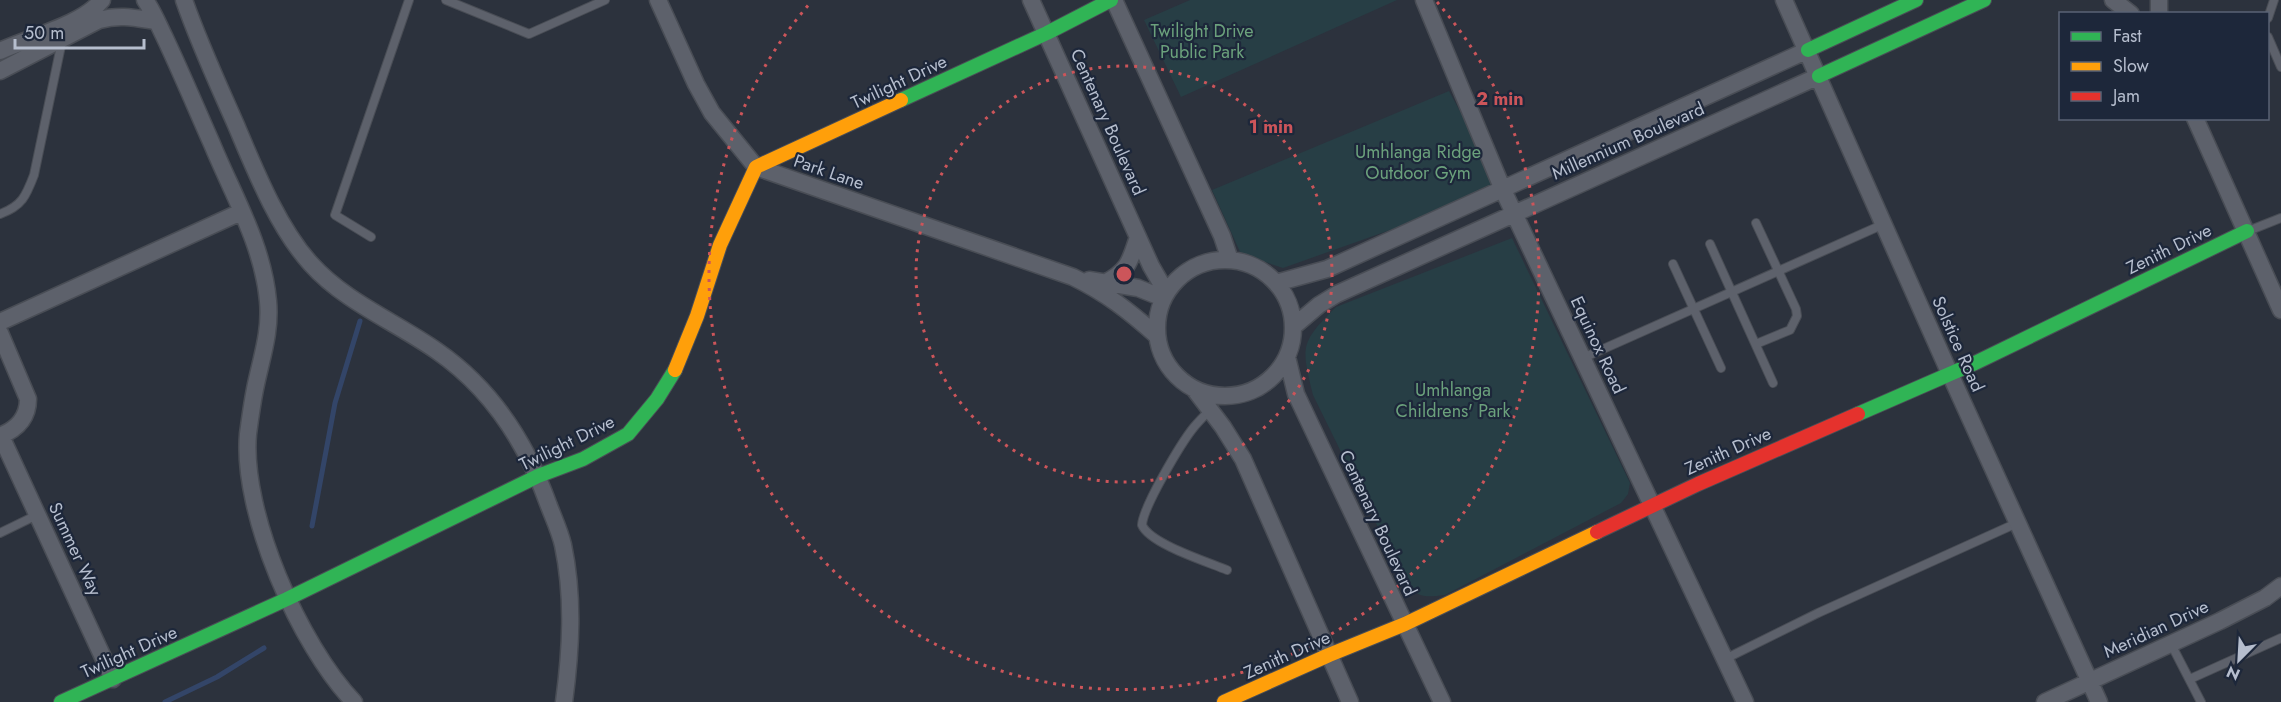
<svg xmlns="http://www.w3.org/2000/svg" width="2281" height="702" font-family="Jost,sans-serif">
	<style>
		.green { fill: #273e45 }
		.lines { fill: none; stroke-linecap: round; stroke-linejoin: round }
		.stream { stroke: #334568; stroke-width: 5 }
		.lane-casing { stroke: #494d55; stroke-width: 10 }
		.street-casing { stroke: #494d55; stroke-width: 19 }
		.fast-casing { stroke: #494d55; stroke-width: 16 }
		.slow-casing { stroke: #494d55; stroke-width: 16 }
		.jam-casing { stroke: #494d55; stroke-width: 16 }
		.lane { stroke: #5d616b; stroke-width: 8 }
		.street { stroke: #5d616b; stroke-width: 16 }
		.fast { stroke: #30b455; stroke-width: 14 }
		.slow { stroke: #ff9f0a; stroke-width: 14 }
		.jam { stroke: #e5322d; stroke-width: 14 }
		.ring { fill: none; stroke: #cc555a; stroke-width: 3; stroke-dasharray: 3 6 }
		.labels { text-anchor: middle; stroke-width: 4.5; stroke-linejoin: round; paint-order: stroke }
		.park-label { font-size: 18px; fill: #6ba17c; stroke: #1d273a }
		.street-label { font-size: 18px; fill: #b6bece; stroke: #1d273a }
		.centre { fill: #cc555a; stroke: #1d273a; stroke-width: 3 }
		.ring-label { font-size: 18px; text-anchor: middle; font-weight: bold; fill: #cc555a; stroke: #1d273a; stroke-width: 4.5; stroke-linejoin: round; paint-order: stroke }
	</style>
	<rect width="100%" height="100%" fill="#2c323d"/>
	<path class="green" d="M1190,0h207l-216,97 -37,-77z
		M1449,91l54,99 -220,78 -42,-14 -29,-64z
		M1512,238l118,245 -2,11 -7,9 -176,92c-26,3 -28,2 -43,-19l-89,-181c-12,-49 -13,-52 23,-88z"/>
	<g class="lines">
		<path class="stream" d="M312,526l23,-123 25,-82
			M165,702l52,-25 47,-29"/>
		<g class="lane-casing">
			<path id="lane" d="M446,0l83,34 76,-34
				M2268,18l6,-18
				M2268,37l13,30
				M0,214c22,-8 26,-18 34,-39l28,-134
				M2248,231l33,-13
				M371,237l-36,-22 74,-215
				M1710,244l63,139
				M1673,264l48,104
				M1756,344l34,-14 7,-14 -1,-7 -40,-86
				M1583,358l301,-134
				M1210,410c-5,5 -11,11 -16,17 -13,16 -51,80 -52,98 8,19 66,37 85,45
				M0,533l37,-18
				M2171,644l30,58
				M1725,659l93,-46 199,-90
				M2190,679l91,-41"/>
		</g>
		<g class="street-casing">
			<path id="street" d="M145,0c8,11 13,24 19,36 17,36 32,72 48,108 21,51 51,101 56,157 3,31 -7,58 -13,88 -3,15 -5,30 -7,45 -7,79 52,212 106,268
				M184,0c15,43 34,84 52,125 19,45 42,103 75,139 34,38 85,58 126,87 55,38 90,93 112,155 5,13 11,26 14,39 11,52 8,105 1,157
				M658,0l38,84 16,29 44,54 317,110c33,16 56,34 83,58
				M1031,0l120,266 15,26
				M1114,0l108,236 8,24
				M1424,0l79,190 242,512
				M1784,0l166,374 149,328
				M2113,0l18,14
				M2159,14v-14
				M0,51c30,-14 82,-26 102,-51
				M0,71l99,-51c21,-6 37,-2 57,1
				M2195,118l86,192
				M1157 328a68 68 0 1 1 136 0a68 68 0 1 1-136 0Z
				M1089,280l49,8 25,10
				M1105,283c24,-13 25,-22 33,-46
				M1276,283l51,-14 481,-219
				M0,322l241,-110
				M1293,327l26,-22 18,-11 482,-218
				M0,333l28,66c0,19 -11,30 -28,37
				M1287,357l9,37 146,308
				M1195,390l28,37 20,32 107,243
				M1,436l112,243
				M2045,702l175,-81 45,-23 16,-12"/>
		</g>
		<g class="fast-casing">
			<path id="fast" d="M1808,50l108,-50
				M1819,76l165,-76
				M901,100l146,-67 64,-33
				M1858,414l117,-51 272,-132
				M61,702l226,-103 251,-123 45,-17 45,-25 29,-35 18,-29"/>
		</g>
		<g class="slow-casing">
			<path id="slow" d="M675,370l22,-54 23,-71 36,-78 145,-67
				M1224,702l105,-47 76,-31 192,-92"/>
		</g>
		<g class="jam-casing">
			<path id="jam" d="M1597,532l101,-48 160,-70"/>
		</g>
		<use href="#lane" class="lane"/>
		<use href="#street" class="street"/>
		<use href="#fast" class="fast"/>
		<use href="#slow" class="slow"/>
		<use href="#jam" class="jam"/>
	</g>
	<g class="ring">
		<circle cx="1124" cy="274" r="208"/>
		<path d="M1437 2A415 415 0 1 1 811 2"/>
	</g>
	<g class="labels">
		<g class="park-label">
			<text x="1202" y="37">Twilight Drive<tspan x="1202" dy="21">Public Park</tspan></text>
			<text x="1418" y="158">Umhlanga Ridge<tspan x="1418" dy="21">Outdoor Gym</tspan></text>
			<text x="1453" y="396">Umhlanga<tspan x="1453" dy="21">Childrens' Park</tspan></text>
		</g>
		<g class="street-label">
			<text transform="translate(899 82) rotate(-25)" y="6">Twilight Drive</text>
			<text transform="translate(1108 122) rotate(66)" y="6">Centenary Boulevard</text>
			<text transform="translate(1628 141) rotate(-24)" y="6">Millennium Boulevard</text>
			<text transform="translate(829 172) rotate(19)" y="6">Park Lane</text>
			<text transform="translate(2169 249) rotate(-26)" y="6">Zenith Drive</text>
			<text transform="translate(1958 344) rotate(66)" y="6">Solstice Road</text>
			<text transform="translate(1598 345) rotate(65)" y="6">Equinox Road</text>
			<text transform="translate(567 443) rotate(-26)" y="6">Twilight Drive</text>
			<text transform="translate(1728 451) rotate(-24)" y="6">Zenith Drive</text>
			<text transform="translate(1378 523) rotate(65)" y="6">Centenary Boulevard</text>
			<text transform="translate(75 549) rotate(65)" y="6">Summer Way</text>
			<text transform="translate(2156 629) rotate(-25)" y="6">Meridian Drive</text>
			<text transform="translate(129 652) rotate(-24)" y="6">Twilight Drive</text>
			<text transform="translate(1287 655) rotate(-24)" y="6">Zenith Drive</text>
		</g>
	</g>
	<circle cx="1124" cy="274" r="9" class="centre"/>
	<g class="ring-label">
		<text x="1500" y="105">2 min</text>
		<text x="1271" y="133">1 min</text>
	</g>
	<rect x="2059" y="12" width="210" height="108" fill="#1d273a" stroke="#5a6375" stroke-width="1.5"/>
	<rect x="2071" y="32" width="30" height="9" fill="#30b455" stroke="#5a6375" stroke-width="1.5"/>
	<text x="2113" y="42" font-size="18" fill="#b6bece">Fast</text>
	<rect x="2071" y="62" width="30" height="9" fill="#ff9f0a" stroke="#5a6375" stroke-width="1.5"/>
	<text x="2113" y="72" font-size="18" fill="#b6bece">Slow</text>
	<rect x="2071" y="92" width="30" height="9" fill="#e5322d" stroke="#5a6375" stroke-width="1.5"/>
	<text x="2113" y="102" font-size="18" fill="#b6bece">Jam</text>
	<g transform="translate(2239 660) rotate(204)" stroke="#1d273a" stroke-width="4.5" paint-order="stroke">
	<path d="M0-4.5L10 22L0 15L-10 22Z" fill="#b6bece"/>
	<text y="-9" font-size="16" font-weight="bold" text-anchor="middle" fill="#b6bece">N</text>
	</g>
	<path d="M15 39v9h129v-9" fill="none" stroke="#b6bece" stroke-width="3"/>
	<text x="24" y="39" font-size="18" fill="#b6bece" stroke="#1d273a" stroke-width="4.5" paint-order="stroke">50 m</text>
</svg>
